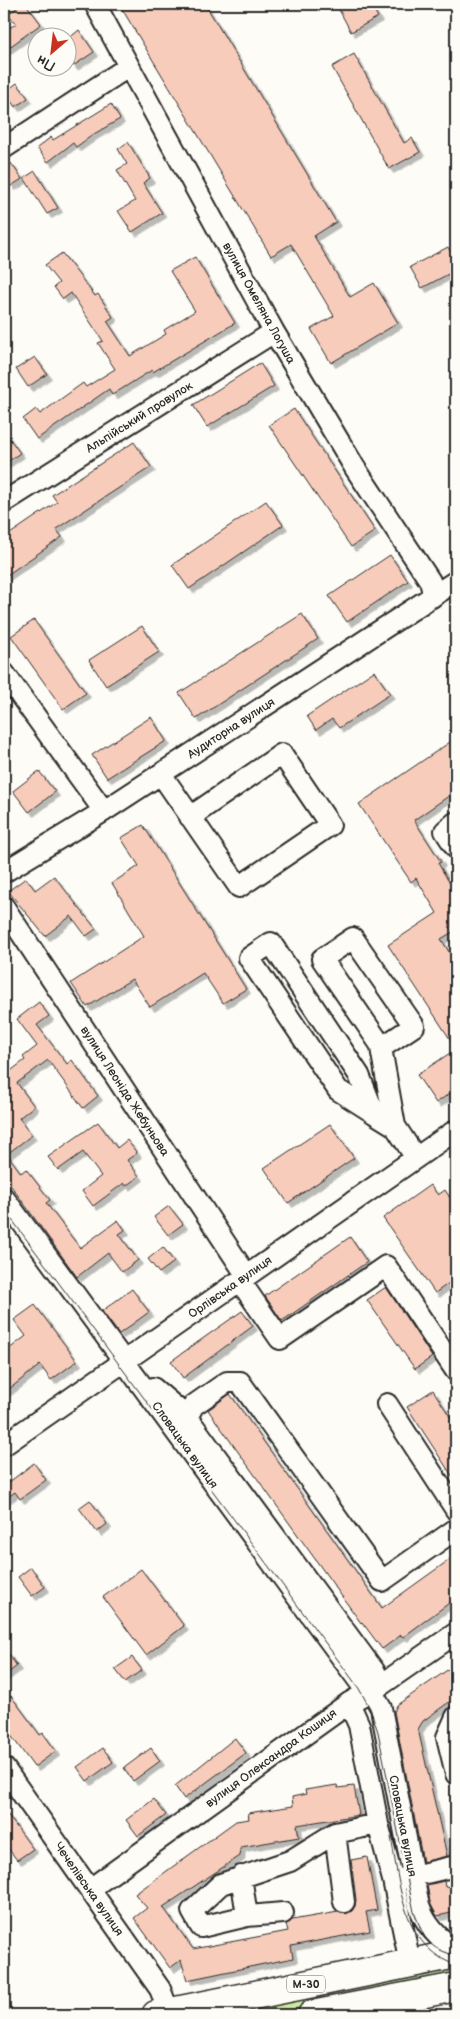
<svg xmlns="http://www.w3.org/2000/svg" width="460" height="2019" font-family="'Balsamiq Sans',sans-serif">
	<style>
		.green { fill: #cee99f; stroke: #7c8a65 }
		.building { fill: #f8ccba; stroke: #2b2b2b; filter: url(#shadow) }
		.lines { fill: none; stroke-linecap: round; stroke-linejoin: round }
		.minor-casing { stroke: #2b2b2b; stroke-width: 24 }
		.highway-casing { stroke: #2b2b2b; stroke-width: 31 }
		.minor { stroke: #fdfcf7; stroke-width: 20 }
		.highway { stroke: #fdfcf7; stroke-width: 28 }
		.tram { stroke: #2b2b2b; stroke-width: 1 }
		.labels { text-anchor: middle; stroke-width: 4.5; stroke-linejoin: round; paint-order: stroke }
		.shield { fill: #fdfcf7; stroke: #6a6a68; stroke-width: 1 }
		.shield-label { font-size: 11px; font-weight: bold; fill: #2b2b2b }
		.street-label { font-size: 12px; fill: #2b2b2b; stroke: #fdfcf7 }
	</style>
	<defs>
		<filter id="shadow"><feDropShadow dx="4.5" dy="4.5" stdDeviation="0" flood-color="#0004"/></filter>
	</defs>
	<rect width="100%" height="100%" fill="#fdfcf7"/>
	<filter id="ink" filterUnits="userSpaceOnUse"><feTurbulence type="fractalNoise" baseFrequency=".02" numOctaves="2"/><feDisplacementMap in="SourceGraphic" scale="10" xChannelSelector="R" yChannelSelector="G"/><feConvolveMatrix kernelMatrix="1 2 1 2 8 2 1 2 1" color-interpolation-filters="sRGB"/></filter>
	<g filter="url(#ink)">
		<path class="green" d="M443,1968l13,3v7l-195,37h-54z"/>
		<path class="building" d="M22,4h4l15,20 -37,27v-20l12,-7 -8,-10z
			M119,4h86l131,218 -22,14 36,61 24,-14 24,40 -67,40 -20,-34 23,-13 -43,-72 -20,12z
			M336,4h34l8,13 -27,15z
			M79,30l15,22 -21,14 -5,-9v-18z
			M354,54l50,89 8,-5 8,14 -31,17 -57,-102z
			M17,83l11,15 -13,9 -10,-15z
			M111,104l9,15 -26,15 -18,13 -3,-4 -25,19 -11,-14 14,-11 2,3z
			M128,142l22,36 -7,5 19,30 -30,19 -14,-21 17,-10 -18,-31 10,-6 -9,-15z
			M11,163l11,16 -11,7 -7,-13v-6z
			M35,171l23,37 -11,6 -23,-36z
			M448,247l8,15v8l-34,18 -12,-21z
			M62,253l33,43 3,-2 15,23 -6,4 23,35 36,-22 -2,-4 31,-19 -25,-40 25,-14 40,66 -82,49 -1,-2 -40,25 -3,-6 -72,50 -14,-20 13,-10 4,5 43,-31 3,4 29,-18 -17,-26 5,-2 -32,-48 -8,6 -9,-12 5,-4 -14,-18z
			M35,357l12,17 -19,13 -12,-18z
			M260,363l14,23 -67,41 -14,-22z
			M294,409l81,122 -24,16 -82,-122z
			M4,431l16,22 -16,11z
			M134,442l17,25 -95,62 6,8 -58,40v-39l53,-36 -5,-7z
			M266,501l17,24 -94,64 -17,-24z
			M390,555l18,26 -61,41 -18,-26z
			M302,614l16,25 -122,80 -17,-26z
			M34,620l52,73 -23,16 -52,-73z
			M142,626l17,26 -53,34 -17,-26z
			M374,671l16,23 -51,34 -7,-9 -16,11 -9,-14z
			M151,717l15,24 -59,37 -15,-23z
			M456,738v53l-42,29 27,42 -3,1 18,31v36l-15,9 15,24v85l-68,-103 49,-32 -21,-35 -5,4 -52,-78z
			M39,771l16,21 -26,20 -16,-21z
			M143,825l103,164 -23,14 -20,-30 -53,34 -18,-28 -45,28 -16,-24 73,-47 -32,-53 27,-17 -18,-28z
			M54,876l42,53 -10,7 -15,-20 -26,20 -37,-45 18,-13 9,12z
			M39,1002l10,14 -12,9 30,39 5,-4 26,36 -15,12 -35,-48 -31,23 17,23 -15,12 13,17 -25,19 14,19 5,-4 24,31 -4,3 34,45 38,-28 7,10 -6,4 19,26 -16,12 -14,-19 -31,24 -73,-101v-100l21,-16 -2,-3 14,-11 -20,-27z
			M456,1049v40l-20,14 -19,-28z
			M98,1122l19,26 10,-8 10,13 -10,7 12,16 -13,10 -2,-3 -31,23 -11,-15 19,-15 -18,-24 -25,18 -10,-13z
			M330,1124l24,34 -66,45 -24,-35z
			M430,1185l8,10 7,-5 11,17v71l-21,15 -52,-75z
			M169,1206l14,18 -15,11 -14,-18z
			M350,1237l17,25 -85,59 -17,-25z
			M163,1247l11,15 -15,11 -11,-14z
			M386,1287l46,70 -17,12 -48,-69z
			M132,1289l17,23 -30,22 -17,-23z
			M35,1305l42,56 -26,19 -11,-15 -36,28v-40l22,-17 -12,-16z
			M242,1311l11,15 -70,52 -12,-17z
			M433,1390l23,36v56l-49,-75z
			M230,1394l152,214 74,-53v43l-53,39 -2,-2 -19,14 -20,-27 -1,1 -153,-213z
			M34,1463l12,17 -26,19 -5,-7 -11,8v-14z
			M90,1500l17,24 -10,8 -18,-24z
			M31,1567l14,20 -13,9 -14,-19z
			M141,1569l43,57 -38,29 -43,-58z
			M4,1648l13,18 -13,10z
			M132,1657l10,13 -17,12 -10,-13z
			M456,1664v33l-33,24 -5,8 29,127 -24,6 -29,-150 3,-7z
			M11,1696l29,39 3,-2 13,18 -22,16 -30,-41v-24z
			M235,1738l11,15 -62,46 -9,-13z
			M103,1748l10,14 -26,19 -10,-14z
			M151,1748l9,13 -27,20 -9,-13z
			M337,1785l1,3 16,-2 5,29 -62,10 2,12 -58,10 -1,9 -77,51 30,42 95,-18 -2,-7 6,-4 46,-8 8,2 6,-3 3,-5 1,-6 -5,-40 16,-3 10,53 -11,2 4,19 -79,15 2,12 -106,22 -6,-20 -11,8 -36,-50 13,-10 -12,-14 101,-73 13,-2 -1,-6 45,-7 -1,-9 14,-3 -1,-4z
			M154,1799l12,16 -28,21 -12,-16z
			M4,1810l29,39 -16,11 -13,-17z
			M444,1881l1,6 11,-2v27l-19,4 -7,-13 -3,-18z"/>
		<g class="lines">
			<g class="minor-casing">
				<path id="minor" d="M95,4l179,328 81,136 75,113 2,8v8
					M4,148l124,-81
					M4,502l270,-170
					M4,673l100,138
					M161,774l78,113 91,-62 -48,-71 -92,63
					M456,822l-11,9 11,17
					M4,872l100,-61 352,-230
					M4,907l243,369
					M381,1048l33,-22 -61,-88 -31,21 58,85 1,4 14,78
					M374,1113l-36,-23 -89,-132 22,-15 88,132 15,38 21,13 21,32
					M4,1198l363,494
					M240,1281l40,58 106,-73 70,105
					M153,1388l34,29 188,255 6,13
					M387,1404l69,106
					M187,1417l7,-12 33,-23h13l142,199 74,-52
					M4,1445l452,-315
					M371,1690l10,18 38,198c7,20 19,33 37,43
					M349,1703l10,22 19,99 15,56 17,83
					M456,1717l-9,20 9,37
					M4,1768l156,221 10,26
					M335,1833l9,69
					M241,1876l6,40
					M400,1879l56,-13
					M90,1889l259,-186 32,-18 75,-52
					M283,1913l-36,3 -46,11 -9,-16 29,-27 69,-23 45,-28 43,-9"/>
			</g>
			<g class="highway-casing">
				<path id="highway" d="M156,2015l300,-61
					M312,2015l144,-28"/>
			</g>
			<use href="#minor" class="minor"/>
			<use href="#highway" class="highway"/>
			<path class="tram" d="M4,1209l354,478 12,21 8,24 36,180c12,29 11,34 42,44
				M391,1837c9,48 11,110 65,128"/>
		</g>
	</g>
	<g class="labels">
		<rect class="shield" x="287" y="1975.5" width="38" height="17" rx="4"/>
		<g class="shield-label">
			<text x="306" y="1988">М-30</text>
		</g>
		<g class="street-label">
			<text transform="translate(259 303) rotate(61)" y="4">вулиця Омеляна Логуша</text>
			<text transform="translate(139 417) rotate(-32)" y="4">Альпійський провулок</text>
			<text transform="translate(231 728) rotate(-33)" y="4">Аудиторна вулиця</text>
			<text transform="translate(125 1091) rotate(57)" y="4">вулиця Леоніда Жебуньова</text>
			<text transform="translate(230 1287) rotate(-35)" y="4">Орлівська вулиця</text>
			<text transform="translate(185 1445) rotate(54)" y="4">Словацька вулиця</text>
			<text transform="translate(271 1758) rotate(-36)" y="4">вулиця Олександра Кошиця</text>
			<text transform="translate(403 1826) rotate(79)" y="4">Словацька вулиця</text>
			<text transform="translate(89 1889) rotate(55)" y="4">Чечелівська вулиця</text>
		</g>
	</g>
	<rect width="460" height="2019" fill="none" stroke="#fdfcf7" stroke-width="20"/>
	<rect x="10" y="10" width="440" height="1999" fill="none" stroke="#2b2b2b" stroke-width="2" filter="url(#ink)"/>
	<g transform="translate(52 52) rotate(208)"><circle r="24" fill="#fdfcf7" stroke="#a9a8a5"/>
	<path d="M0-4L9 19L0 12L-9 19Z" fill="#c8321e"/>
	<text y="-8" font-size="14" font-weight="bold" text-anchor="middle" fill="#2b2b2b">Пн</text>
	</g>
</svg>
